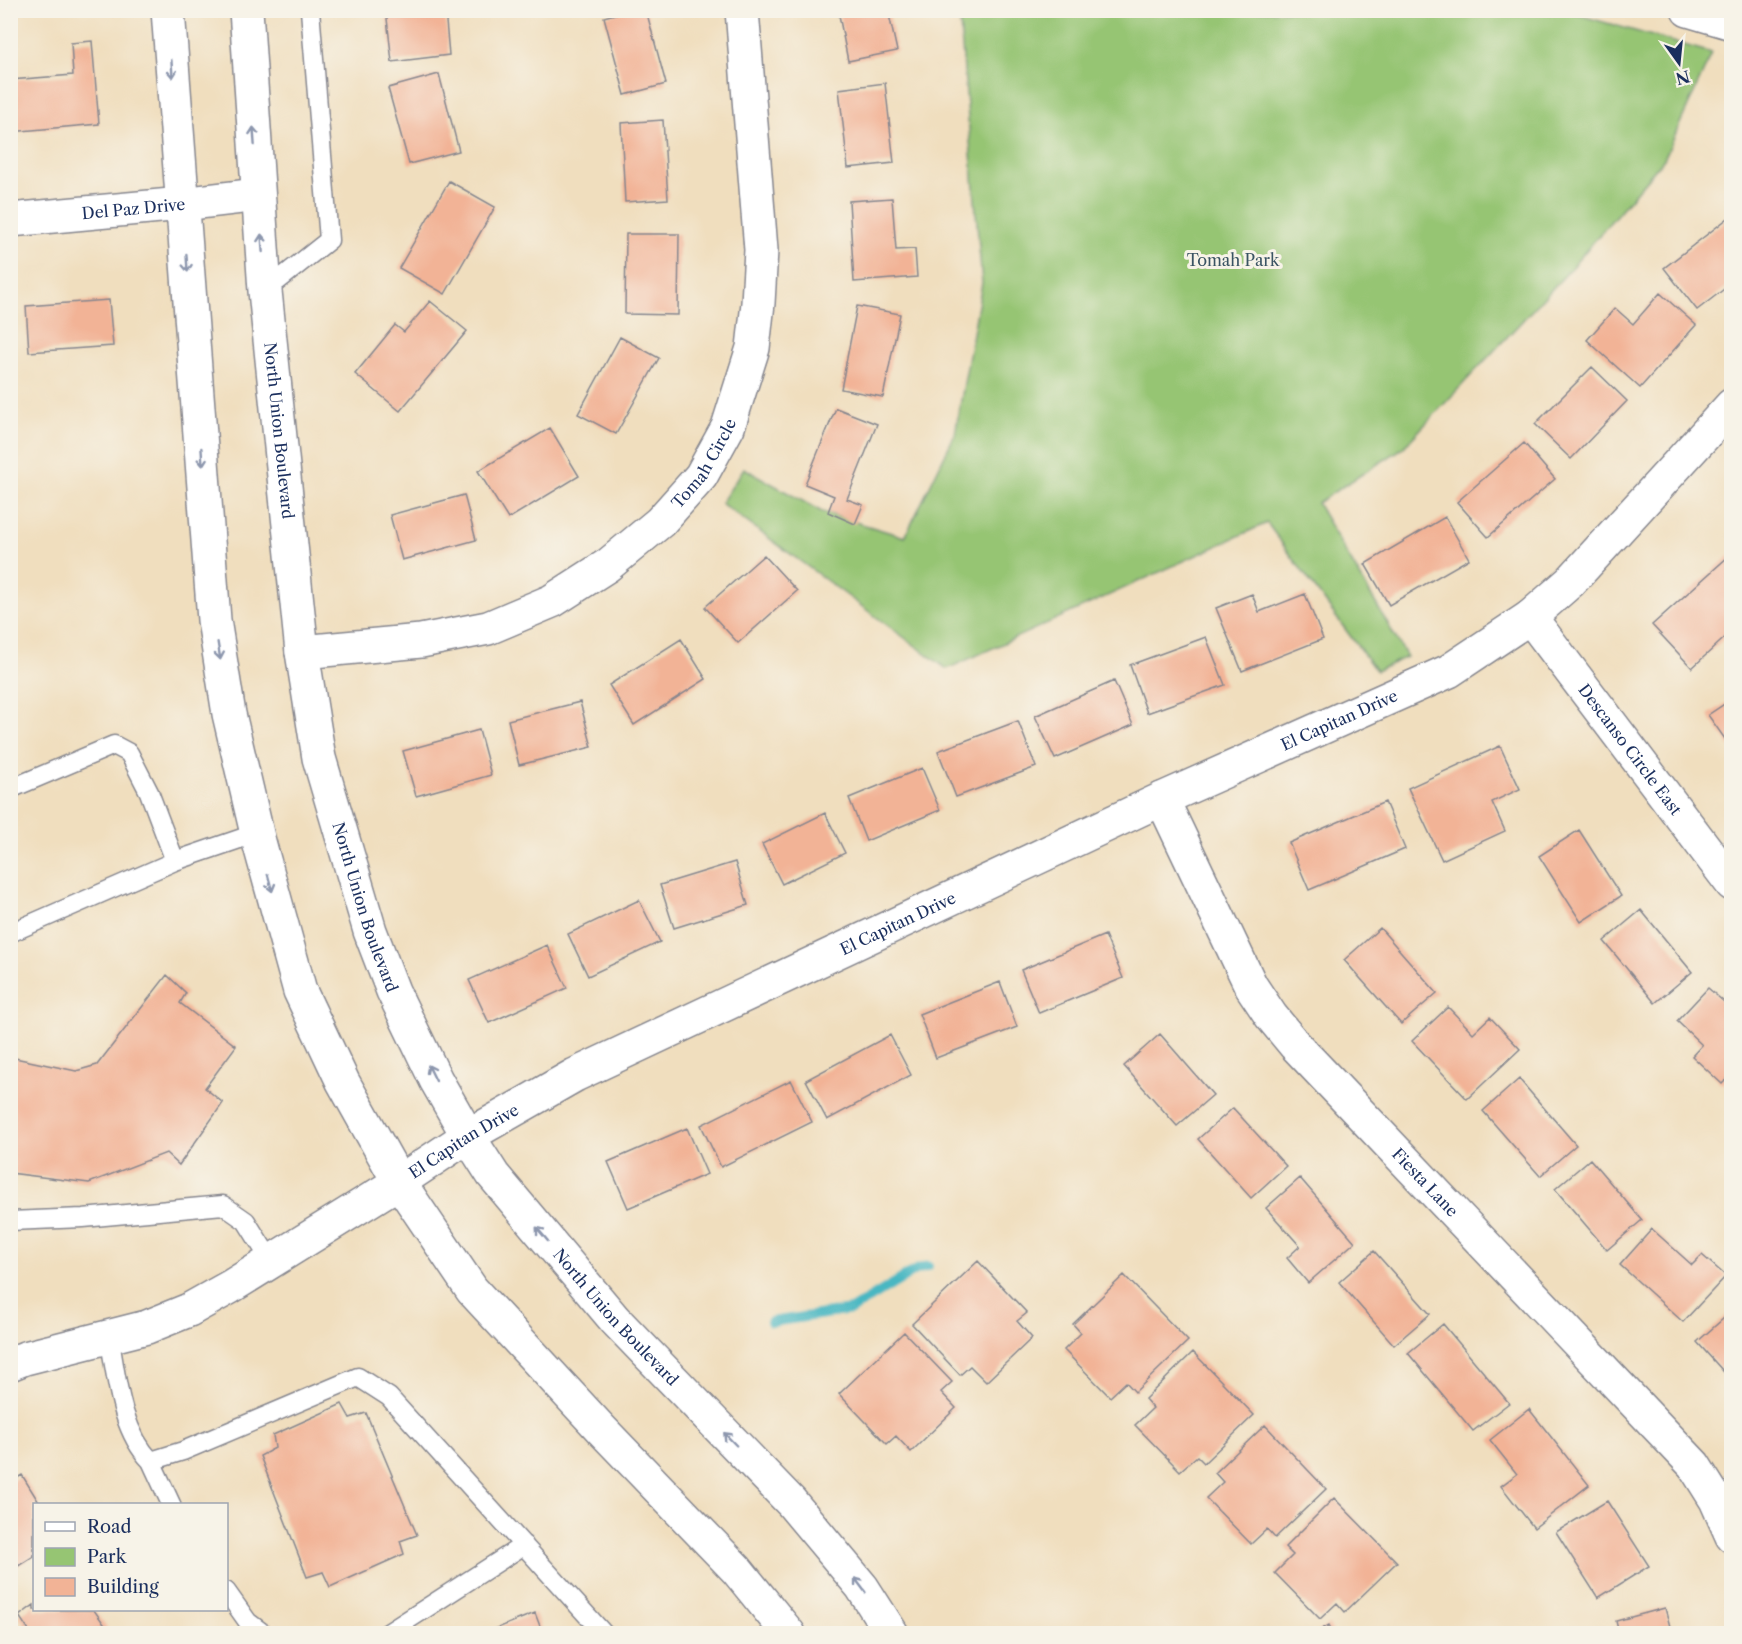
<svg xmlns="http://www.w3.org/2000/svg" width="1742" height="1644" font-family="'Libre Caslon Text',serif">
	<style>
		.green { fill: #96c573; stroke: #587a68; stroke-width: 1.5 }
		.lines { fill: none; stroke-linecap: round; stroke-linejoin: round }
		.stream { stroke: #49b7c2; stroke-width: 10 }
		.building { fill: #f2b396 }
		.lane-casing { stroke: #86868e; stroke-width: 21 }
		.street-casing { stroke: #86868e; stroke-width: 36 }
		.primary-casing { stroke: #86868e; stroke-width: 36 }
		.lane { stroke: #fff; stroke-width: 18 }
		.street { stroke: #fff; stroke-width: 33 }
		.primary { stroke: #fff; stroke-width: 33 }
		.oneway { stroke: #8d97ae }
		.labels { text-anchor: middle; stroke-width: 6; stroke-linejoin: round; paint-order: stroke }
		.street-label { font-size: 16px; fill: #1b2f5e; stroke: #f7f3e8 }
		.park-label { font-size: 16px; fill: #3a5463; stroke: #f7f3e8 }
	</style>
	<rect width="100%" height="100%" fill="#f7f3e8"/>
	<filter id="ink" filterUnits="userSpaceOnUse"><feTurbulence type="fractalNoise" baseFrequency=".0167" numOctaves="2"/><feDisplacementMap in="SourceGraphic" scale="12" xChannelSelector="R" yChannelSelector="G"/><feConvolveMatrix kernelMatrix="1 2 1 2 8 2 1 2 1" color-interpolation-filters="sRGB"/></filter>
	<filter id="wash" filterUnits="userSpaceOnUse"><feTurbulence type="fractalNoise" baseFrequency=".008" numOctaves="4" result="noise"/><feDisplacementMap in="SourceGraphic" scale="24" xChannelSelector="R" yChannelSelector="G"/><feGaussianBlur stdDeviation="1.35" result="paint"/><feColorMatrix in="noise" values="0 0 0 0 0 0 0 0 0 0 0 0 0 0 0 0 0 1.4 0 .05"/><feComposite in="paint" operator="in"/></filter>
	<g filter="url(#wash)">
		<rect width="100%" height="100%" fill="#f0debe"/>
		<path class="green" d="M959,11h606l147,42 -48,106 -98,115 -163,174 -86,55 90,154 -31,14 -109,-148 -320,146 -226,-166 23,-35 78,44 83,25 50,-103 27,-151z"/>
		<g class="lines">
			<path class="stream" d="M771,1322l80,-12 65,-40 12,-4"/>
		</g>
		<g id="blocks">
			<path class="building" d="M386,10h59l4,45 -57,7z
				M629,10h17l20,74 -41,11 -21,-78z
				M838,10h50l9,41 -49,10z
				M92,41l7,83 -89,8v-52l63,-5 -2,-32z
				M439,74l20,77 -50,13 -21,-76z
				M885,83l9,80 -46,5 -9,-79z
				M663,120l5,79 -43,3 -4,-79z
				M449,181l46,26 -50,87 -46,-26z
				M892,198l4,52 19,-1 2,28 -63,5 -5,-81z
				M1732,215v68l-35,27 -33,-42z
				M626,234h53l-1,81 -53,-1z
				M1660,293l36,32 -56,63 -53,-48 28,-32 18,16z
				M109,300l4,46 -84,6 -3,-46z
				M430,301l37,30 -67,80 -45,-37 40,-49 9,7z
				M857,306l43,8 -17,83 -42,-8z
				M620,337l39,21 -43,76 -38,-20z
				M1592,367l35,34 -56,58 -36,-35z
				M836,408l41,16 -30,75 16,6 -8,19 -27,-12 6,-16 -29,-12z
				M550,428l29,48 -71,43 -30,-48z
				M1524,443l31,36 -67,58 -31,-35z
				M464,495l12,45 -74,20 -12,-45z
				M1445,517l24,42 -80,46 -24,-41z
				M764,555l33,36 -59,52 -33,-36z
				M1729,556l3,2v73l-40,37 -40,-43z
				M1252,594l7,18 46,-18 18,45 -81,32 -26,-63z
				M1206,637l19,48 -78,28 -17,-48z
				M681,639l25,40 -72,46 -25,-40z
				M1114,681l19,44 -78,34 -20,-43z
				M1732,699v50l-24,-34z
				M580,702l12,45 -73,18 -11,-45z
				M1018,721l18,46 -80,30 -18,-46z
				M479,730l12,45 -75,21 -13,-45z
				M1500,746l20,43 -28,13 13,29 -63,29 -34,-72z
				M922,768l18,42 -74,31 -17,-43z
				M1385,802l20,47 -96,41 -20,-47z
				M825,813l20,40 -63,31 -20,-40z
				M1579,830l42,66 -40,26 -42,-66z
				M735,862l13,43 -74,23 -14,-43z
				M639,900l21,42 -72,34 -20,-42z
				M1641,910l51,62 -37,31 -51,-62z
				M1380,928l57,65 -36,31 -57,-64z
				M1105,935l18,43 -84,35 -18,-43z
				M547,945l20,43 -78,35 -20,-43z
				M167,975l19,18 -6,10 56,43 -31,42 18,15 -44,62 -13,-12 -77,30 -79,-10v-116l66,14 21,-6z
				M1000,982l17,45 -81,31 -17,-44z
				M1708,988l24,21v65l-10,10 -30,-28 10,-11 -25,-24z
				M1448,1007l25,26 17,-16 30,32 -53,50 -55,-58z
				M1160,1034l53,61 -36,31 -53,-60z
				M890,1035l21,40 -84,45 -21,-40z
				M1519,1079l57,66 -36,31 -57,-65z
				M791,1080l21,42 -91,45 -20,-42z
				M1233,1108l53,58 -35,32 -53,-59z
				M687,1128l20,46 -79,34 -20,-46z
				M1590,1159l52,61 -35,30 -52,-61z
				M1300,1178l55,64 -47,41 -21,-25 13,-12 -34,-38z
				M1652,1229l40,36 10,-10 24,21 -43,46 -63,-57z
				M1374,1251l56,63 -36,31 -55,-63z
				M978,1261l49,52 -10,8 15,17 -46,44 -16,-16 -10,9 -48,-51z
				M1124,1275l64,66 -53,51 -9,-10 -16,15 -46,-47 17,-17 -8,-9z
				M1732,1311v70l-35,-39z
				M1443,1324l66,79 -36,28 -65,-78z
				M904,1332l48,50 -11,10 15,16 -45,44 -15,-16 -9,8 -48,-50z
				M1193,1352l61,63 -50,48 -7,-7 -17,15 -45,-46 18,-17 -8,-9z
				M342,1404l8,14 16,-5 51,122 -17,6 4,13 -74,33 -7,-15 -16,5 -47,-121 15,-8 -2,-13z
				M1529,1409l60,76 -55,43 -33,-42 16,-12 -27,-34z
				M1265,1425l61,64 -51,49 -8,-9 -16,15 -45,-46 17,-16 -8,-9z
				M22,1475l18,29h-6v52l-19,12 -5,-7v-79z
				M1334,1498l63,64 -52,50 -8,-9 -17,16 -45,-46 18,-18 -8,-8z
				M1607,1501l42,65 -51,32 -42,-66z
				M34,1605v5h60l17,24h-80l-12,-18z
				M1665,1608l7,26h-53l-3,-13z
				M535,1613l8,21h-58v-1z
				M1329,1625l5,9h-21z"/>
		</g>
	</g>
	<g filter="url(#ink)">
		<use href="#blocks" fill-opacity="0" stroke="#86868e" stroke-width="1.5"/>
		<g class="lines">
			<g class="lane-casing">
				<path id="lane" d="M265,291l64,-51 -19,-230
					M10,789l104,-44 15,8 20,39 26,69
					M10,933l165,-72 82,-28
					M10,1221l73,-3 140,-13 23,16 25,40
					M109,1336c8,42 11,93 42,125l32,-10 175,-74 31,20 215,237
					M151,1461l20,43
					M226,1591l22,31 16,12
					M386,1634l138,-89"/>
			</g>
			<g class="street-casing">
				<g id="street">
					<path d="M1688,10l44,13"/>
					<path id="s1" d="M10,220l172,-16 76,-9"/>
					<path id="s2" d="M1530,617l202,267"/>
					<path id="s3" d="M302,652l119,-11 67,-13 64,-27 56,-36 52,-43 41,-46 27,-49 25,-79 5,-45 3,-53 -19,-240"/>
					<path id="s4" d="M1162,799l89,187 20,30 24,29 399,420 22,35 16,36"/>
					<path id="s5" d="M10,1364l15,-6 122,-31 42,-17 41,-23 169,-105 69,-46 107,-61 587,-276 287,-128 81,-54 40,-35 162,-177"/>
				</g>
			</g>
			<g class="primary-casing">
				<g id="primary">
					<path d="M168,10l46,610 15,94 30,128 41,149 43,91 56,100 73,108 130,140 135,140 52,64"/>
					<path id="s6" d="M246,10l19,281 37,361 17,106 51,173 23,60 43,89 32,56 25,39 122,145 176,182 71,85 30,47"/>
				</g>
			</g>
			<use href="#lane" class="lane"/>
			<use href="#street" class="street"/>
			<use href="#primary" class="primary"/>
		</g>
		<defs><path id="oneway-shaft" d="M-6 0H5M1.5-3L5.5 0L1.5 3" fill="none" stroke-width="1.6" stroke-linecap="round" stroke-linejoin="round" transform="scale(1.5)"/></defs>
		<g class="oneway">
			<use href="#oneway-shaft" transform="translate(172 69) rotate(86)"/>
			<use href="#oneway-shaft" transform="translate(254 136) rotate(-94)"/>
			<use href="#oneway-shaft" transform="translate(262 243) rotate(-94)"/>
			<use href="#oneway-shaft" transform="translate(187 263) rotate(86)"/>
			<use href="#oneway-shaft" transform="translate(202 457) rotate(86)"/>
			<use href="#oneway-shaft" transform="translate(219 651) rotate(81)"/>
			<use href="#oneway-shaft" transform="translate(270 883) rotate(75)"/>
			<use href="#oneway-shaft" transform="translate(432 1073) rotate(-116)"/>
			<use href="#oneway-shaft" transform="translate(542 1234) rotate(-130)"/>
			<use href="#oneway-shaft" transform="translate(730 1439) rotate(-134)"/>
			<use href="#oneway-shaft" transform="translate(860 1585) rotate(-127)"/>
		</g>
	</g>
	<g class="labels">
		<g class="street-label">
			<text dy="6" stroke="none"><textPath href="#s1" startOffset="124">Del Paz Drive</textPath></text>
			<text dy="6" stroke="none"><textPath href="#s6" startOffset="422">North Union Boulevard</textPath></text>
			<text dy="6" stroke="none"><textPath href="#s3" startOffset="465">Tomah Circle</textPath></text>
			<text dy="6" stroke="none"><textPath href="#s5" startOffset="1482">El Capitan Drive</textPath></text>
			<text dy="6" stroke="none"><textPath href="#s2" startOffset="166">Descanso Circle East</textPath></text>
			<text dy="6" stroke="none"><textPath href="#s6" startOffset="908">North Union Boulevard</textPath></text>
			<text dy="6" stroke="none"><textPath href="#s5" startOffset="996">El Capitan Drive</textPath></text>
			<text dy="6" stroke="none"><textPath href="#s5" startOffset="510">El Capitan Drive</textPath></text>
			<text dy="6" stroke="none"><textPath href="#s4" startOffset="470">Fiesta Lane</textPath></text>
			<text dy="6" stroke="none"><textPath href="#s6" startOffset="1394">North Union Boulevard</textPath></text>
		</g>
		<g class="park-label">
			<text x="1233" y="266">Tomah Park</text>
		</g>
	</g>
	<rect width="1742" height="1644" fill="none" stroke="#f7f3e8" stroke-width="36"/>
	<rect x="33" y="1503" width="195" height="108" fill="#f7f3e8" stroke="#9fa5b1" stroke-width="1.5"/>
	<rect x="45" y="1522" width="30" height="9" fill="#ffffff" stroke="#9fa5b1" stroke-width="1.5"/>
	<text x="87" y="1533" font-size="18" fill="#1b2f5e">Road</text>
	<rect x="45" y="1548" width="30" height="18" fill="#96c573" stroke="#9fa5b1" stroke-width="1.5"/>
	<text x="87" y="1563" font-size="18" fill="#1b2f5e">Park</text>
	<rect x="45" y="1578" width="30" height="18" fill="#f2b396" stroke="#9fa5b1" stroke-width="1.5"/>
	<text x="87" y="1593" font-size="18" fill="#1b2f5e">Building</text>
	<g transform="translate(1679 63) rotate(165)" stroke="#f7f3e8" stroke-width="4.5" paint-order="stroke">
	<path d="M0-4.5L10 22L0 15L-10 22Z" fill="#1b2f5e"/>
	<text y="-9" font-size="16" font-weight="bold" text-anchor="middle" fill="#1b2f5e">N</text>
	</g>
</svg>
